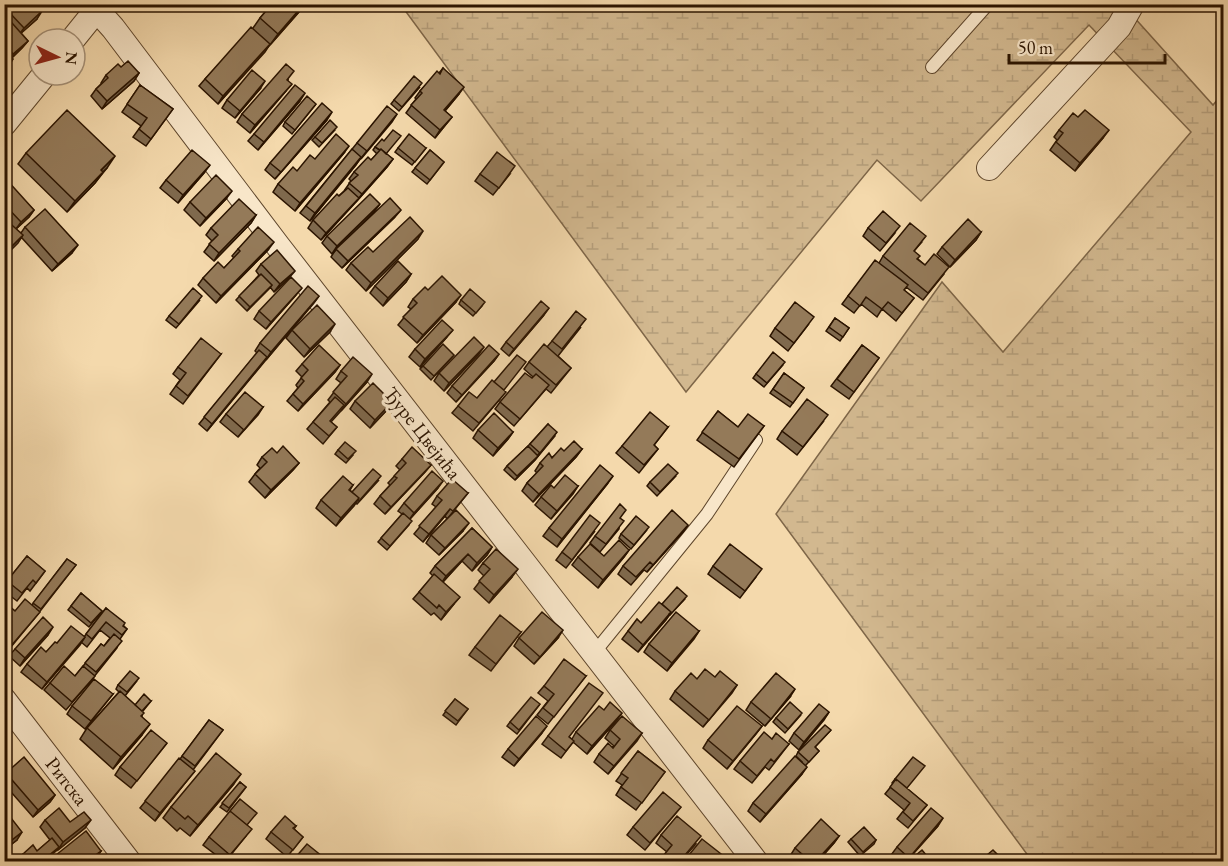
<svg xmlns="http://www.w3.org/2000/svg" width="1228" height="866" font-family="'EB Garamond',serif">
	<style>
		.wetland { fill: url(#wetland-marsh); stroke: #7e6648; stroke-width: 1.5 }
		.lines { fill: none; stroke-linecap: round; stroke-linejoin: round }
		.lane-casing { stroke: #5d452b; stroke-width: 14 }
		.street-casing { stroke: #5d452b; stroke-width: 26 }
		.lane { stroke: #f8e6c9; stroke-width: 12 }
		.street { stroke: #f8e6c9; stroke-width: 24 }
		.wall { fill: #7f694d; stroke: #2b1400; stroke-width: 1.5 }
		.shaded-wall { fill: #68553e; stroke: #2b1400; stroke-width: 1.5 }
		.building { fill: #947a59; stroke: #2b1400; stroke-width: 1.5 }
		.labels { text-anchor: middle; stroke-width: 6; stroke-linejoin: round; paint-order: stroke }
		.street-label { font-size: 20px; fill: #2b1400; stroke: #f8e6c9 }
	</style>
	<defs>
		<pattern id="wetland-marsh" width="20" height="14" patternUnits="userSpaceOnUse" patternTransform="scale(1.5)"><rect width="20" height="14" fill="#d2b88f"/><path d="M1 5h8M5 5V1M11 12h8M15 12V8" fill="none" stroke="#b49d7a"/></pattern>
	</defs>
	<rect width="100%" height="100%" fill="#f4d9ac"/>
	<filter id="stains"><feTurbulence type="fractalNoise" baseFrequency=".00333" numOctaves="4"/><feColorMatrix values="0 0 0 0 .2 0 0 0 0 .09 0 0 0 0 .02 0 0 0 .5 -.17"/></filter>
	<radialGradient id="worn" r=".72"><stop offset=".6" stop-color="#630" stop-opacity="0"/><stop offset="1" stop-color="#630" stop-opacity=".3"/></radialGradient>
	<path class="wetland" d="M401,5h722l90,100 10,-12v768h-191l-256,-347 166,-232 61,70 188,-220 -102,-107 -168,176 -44,-41 -191,232z"/>
	<g class="lines">
		<g class="lane-casing">
			<path id="lane" d="M932,67l56,-63
				M594,653l113,-139 49,-74"/>
		</g>
		<g class="street-casing">
			<path id="street" d="M95,4l-1,9 10,5 9,10 165,218 478,616
				M73,39l21,-26
				M4,124l40,-49
				M989,168l130,-141 13,-23
				M4,700l125,162"/>
		</g>
		<use href="#lane" class="lane"/>
		<use href="#street" class="street"/>
	</g>
	<path class="wall" d="M4,4h39l-3,4 -3,11 -16,14 7,8 -6,7 -10,10 -4,9 -4,3v-56l1,1 2,-2 -3,-2z
		M272,4h34l-88,100 -19,-18 6,-7 48,-51 7,-10z
		M121,67l18,6 -5,8 -32,28 -11,-13 5,-7 5,-5v-1l5,-8z
		M443,68l16,26 -14,17 7,6 -17,21 -29,-25 10,-14 -1,-1 5,-7 19,-18z
		M288,80l-2,11 -36,42 -13,-11 5,-8z
		M140,85l33,24 -27,37 -13,-9 8,-11 -19,-14z
		M420,87l-21,24 -8,-7 3,-4z
		M260,89l-25,29 -13,-10 5,-8z
		M300,101l-42,49 -10,-9 6,-7z
		M316,104l-24,30 -9,-8 2,-4z
		M397,114l-87,107 -10,-8 57,-70z
		M327,120l-52,59 -10,-9 5,-7z
		M1059,130l44,8 -28,33 -25,-21 7,-10 -3,-3z
		M334,131l-15,16 -7,-7 3,-3z
		M375,147l18,12 -6,8 -31,35 -35,38 -13,-12 5,-8 31,-29 7,-10 -2,-2 5,-7 17,-12 6,-6 -4,-4z
		M398,148h28l-14,17 -17,-13z
		M430,150l14,12 -17,22 -15,-12z
		M26,153l81,15 -12,15 -28,29 -49,-48z
		M344,153l-49,58 -22,-19 5,-8 37,-25z
		M204,173l-26,30 -18,-15 6,-8z
		M480,174h30l-17,21 -18,-14z
		M4,180l30,30 -5,7 -13,12 5,4 4,-6 47,26 -20,18 -31,-34 -15,18 -2,-2v-35l7,7 -7,-8z
		M226,199l-26,27 -16,-16 6,-8z
		M374,212l-33,33 54,-28 -53,51 -11,-11 5,-8 -4,5 -10,-11 5,-7z
		M256,215l-5,8 -37,38 -10,-9 8,-11 -6,-6 5,-7z
		M868,228l27,5 -15,18 -17,-15z
		M981,232l-5,8 -26,27 -13,-13 5,-7z
		M418,239l-52,52 -20,-21 5,-7 22,-11z
		M921,243l-7,8 4,8 7,6 19,9 -21,26 -17,-13 -2,3 10,8 -18,23 -14,-12 -5,8 -16,-13 -7,9 -12,-9 6,-8 31,-33 4,-7z
		M238,249l30,1 -52,53 -18,-18 5,-7 21,-10 10,-10 -2,-2z
		M261,264l28,14 -15,14 -4,-5 -23,24 -11,-11 23,-25 -3,-4z
		M411,274l-5,8 -23,24 -13,-13 5,-7z
		M428,290l28,12 -39,41 -19,-18 13,-16 -3,-2 5,-8z
		M296,295l-30,34 -12,-10 5,-8z
		M319,296l-112,135 -8,-7 58,-71 -2,-2 5,-8z
		M200,300l-24,28 -10,-8 3,-4z
		M461,300l21,6 -9,10 -14,-12z
		M544,315l-35,41 -8,-7 5,-7z
		M835,318l14,10 -9,13 -14,-10z
		M808,325l-20,26 -18,-15 5,-8z
		M581,327l-23,29 13,12 -20,25 -5,-4 -32,37 -19,-17 5,-7 33,-25 -9,-8 5,-7 18,-15 5,-6z
		M292,330l38,2 -26,25 -18,-19z
		M447,337l-27,30 -11,-10 6,-8z
		M862,345l17,13 -30,41 -18,-13z
		M221,354l-38,50 -13,-10 10,-14 -7,-6 5,-7z
		M479,354l-35,37 -10,-10 5,-8z
		M499,354l-5,7 -38,41 -9,-9 5,-7z
		M454,355l-23,25 -11,-11 3,-3z
		M302,364l38,1 -5,7 -37,39 -11,-10 11,-13 -2,-3 6,-8 -6,-6z
		M782,366l-18,21 -11,-9 3,-4z
		M341,371l26,11 -36,40 6,5 -14,17 -16,-15 6,-7 17,-20 -2,-2 13,-17 -5,-4z
		M784,373l20,15 -14,19 -20,-14z
		M504,390l-4,9 -27,32 -21,-18 6,-7 19,-8z
		M355,401l32,9 -17,18 -20,-19z
		M263,407l-25,30 -18,-15 6,-8z
		M718,411l20,16 26,-1 -30,41 -37,-27z
		M823,422l-26,33 -20,-16 5,-8z
		M548,424l7,12 -20,24 -20,20 -11,-10 3,-4 21,-20z
		M668,427l-14,18 4,4 -19,24 -23,-20 6,-7z
		M478,430l35,2 -5,7 -15,17 -20,-18z
		M582,449l-6,8 -43,45 -11,-11 5,-8 10,-10 -2,-2 5,-8 24,-12z
		M338,450l15,5 -7,8 -11,-9z
		M277,453l22,10 -6,7 -28,28 -16,-16 6,-8 5,-6 -3,-3 5,-8z
		M402,459l29,6 -6,7 -40,42 -11,-10 6,-8 10,-11 -2,-2 12,-13 -4,-4z
		M675,477l-18,19 -10,-10 3,-4z
		M379,480l-22,24 -2,-1 -19,23 -20,-18 5,-8 32,-15 -3,5 2,2z
		M608,483l-51,64 -14,-11 6,-8z
		M578,486l-27,33 -16,-14 6,-8 13,-9z
		M438,488l-28,31 -1,6 -22,25 -9,-8 24,-28 -4,-3 6,-8z
		M468,493l-20,25 15,13 -24,24 -13,-12 5,-8 16,-16 -2,-3 -22,26 -9,-8 22,-27 -4,-3 5,-8z
		M620,518l-1,11 -19,23 -10,-9 5,-7z
		M688,525l-5,7 -36,40 -3,-2 -13,15 -13,-11 5,-8z
		M472,528l20,19 -5,8 -15,16 -10,-10 -19,21 11,22 -13,16 -7,-7 -3,2 -18,-16 20,-23 -3,-3 5,-7z
		M595,531l-29,37 -10,-8 6,-8z
		M646,531l-15,18 -12,-11 2,-4z
		M629,550l-5,7 -26,31 -26,-23 6,-8 26,-1z
		M27,556l18,15 -15,20 -3,-3 -10,13 -13,-10v-6z
		M67,559l9,6 -42,54 -28,34 -2,-1v-50l11,9 17,-6z
		M483,563l29,14 -23,26 -15,-14 10,-13 -6,-6z
		M713,566l43,11 -16,21 -32,-24z
		M81,593l21,18 -13,16 -21,-17z
		M684,600l-17,18 -29,34 -16,-13 6,-8 13,-8 21,-19z
		M106,608l21,21 -7,10 -3,9 -28,35 -23,27 -22,-20 6,-7 25,-7 26,-32 3,2 6,-8 -10,-8 -13,17 -6,-5 -39,47 -21,-17 6,-8 19,-12 11,-9 27,-6z
		M699,631l-32,40 -23,-19 5,-8z
		M521,632l-30,39 -22,-16 6,-8z
		M48,635l-28,31 -11,-10 6,-7z
		M519,638h39l-24,26 -20,-18z
		M586,676l-38,48 -11,-9 11,-14 -10,-8 6,-7z
		M715,677l22,8 -34,42 -33,-28 5,-8 22,-12z
		M136,682l-11,14 10,9 16,-4 -8,10 -1,5v19l-29,34 -33,-30 7,-11 32,-36 -3,-3 2,-4z
		M113,694l-28,35 -18,-15 5,-8z
		M790,697l-25,29 -19,-16 5,-8z
		M455,699l13,10 -12,16 -13,-10z
		M540,704l-23,30 -10,-8 3,-4z
		M829,712l-30,38 -10,-9 5,-8z
		M800,716l-15,17 -12,-11 3,-4z
		M209,720l14,10 -30,40 -4,8 -34,43 -15,-13 40,-49z
		M617,720l-30,34 -14,-12 -12,16 -19,-14 6,-8 21,1 3,2 4,-7z
		M762,726l-35,43 -24,-21 5,-8z
		M610,730l32,3 -34,41 -14,-12 5,-8 15,-8 -9,-8z
		M831,730l-16,17 4,4 -13,14 -4,9 -42,48 -12,-11 5,-8 49,-41 -6,-6 2,-4z
		M542,733l-28,33 -12,-9 6,-8z
		M772,739l17,5 -20,26 -4,-3 -13,16 -18,-14 6,-8z
		M167,743l-36,45 -16,-13 5,-8z
		M638,751l27,21 -29,38 -20,-15 6,-10 -6,-4z
		M6,773l49,22 -5,7 -17,15 -29,-33v-9z
		M895,779l32,26 -19,23 -11,-9 7,-9 -19,-16 8,-10 -1,-1z
		M240,782l6,5 -19,25 -7,-5z
		M233,785l-43,51 -10,-8 -3,3 -14,-13 8,-11z
		M681,807l-36,43 -18,-15 6,-8z
		M4,809l13,31 -13,10z
		M45,820l25,2 15,6 -27,22v-1l-14,12h-20l-4,-4 3,-3 14,-3 13,-11 -10,-13z
		M247,825l-1,11 -20,25h-2l-21,-16 6,-8z
		M296,826l-2,3 9,8 -16,20 -21,-18 5,-7z
		M938,826l-31,35h-8l-8,-6 6,-8z
		M661,835l35,9 -15,17h-22l8,-9 -11,-9z
		M839,836l-5,7 -16,18h-22l-6,-5 5,-8z
		M851,839l25,1 -2,4 -14,12 -12,-14z
		M101,851l-5,7 -4,3h-41l5,-6z"/>
	<path class="shaded-wall" d="M304,4h2l-36,41 8,-11z
		M42,11l-5,8 -19,17 6,-8z
		M28,41l-6,7 -14,13 5,-7z
		M270,44l-5,8 -47,52 5,-8z
		M13,59l-5,8 -4,3v-3z
		M139,73l-5,8 -32,28 5,-8z
		M265,81l-5,8 -25,29 5,-7z
		M292,84l-42,49 5,-8z
		M464,87l-5,7 -20,24 5,-8z
		M305,93l-5,8 -42,49 6,-8z
		M332,112l-5,8 -52,59 6,-7z
		M397,114l-5,8 -31,37 6,-8z
		M452,117l-6,7 -11,14 5,-8z
		M1109,130l-6,8 -28,33 5,-8z
		M349,146l-5,7 -49,58 5,-8z
		M115,156l-8,12 -14,13 8,-11z
		M361,157l-5,8 -46,56 5,-8z
		M393,159l-6,8 -31,35 6,-8z
		M210,165l-6,8 -26,30 5,-8z
		M103,172l-8,11 -28,29 8,-11z
		M232,191l-6,8 -26,27 6,-8z
		M359,198l-6,7 -32,35 5,-7z
		M380,204l-6,8 -42,42 5,-8z
		M34,210l-5,7 -13,12 5,-7z
		M401,210l-6,7 -53,51 6,-7z
		M256,215l-5,8 -37,38 5,-8z
		M423,231l-5,8 -52,52 5,-8z
		M981,232l-5,8 -26,27 5,-7z
		M23,235l-5,8 -12,12 5,-8z
		M274,242l-6,8 -52,53 5,-7z
		M78,245l-6,8 -20,18 6,-7z
		M295,271l-6,7 -15,14 6,-8z
		M411,274l-5,8 -23,24 5,-8z
		M272,285l-3,4 -22,22 3,-4z
		M302,288l-6,7 -30,34 5,-7z
		M461,295l-5,7 -39,41 6,-8z
		M319,296l-5,7 -48,57 5,-8z
		M549,308l-5,7 -35,41 5,-7z
		M335,324l-5,8 -26,25 6,-8z
		M453,330l-6,7 -27,30 5,-8z
		M484,347l-5,7 -35,37 5,-8z
		M499,354l-5,7 -38,41 6,-7z
		M267,357l-5,7 -55,67 5,-7z
		M340,365l-5,7 -37,39 5,-7z
		M372,374l-5,8 -26,29 5,-7z
		M392,402l-5,8 -17,18 5,-8z
		M263,407l-5,8 -20,22 6,-7z
		M513,432l-5,7 -15,17 5,-8z
		M557,432l-22,28 -20,20 22,-24z
		M582,449l-6,8 -43,45 6,-8z
		M299,463l-6,7 -28,28 6,-8z
		M431,465l-6,7 -40,42 6,-7z
		M613,476l-5,7 -51,64 5,-8z
		M443,481l-5,7 -29,32 5,-7z
		M578,486l-5,8 -22,25 6,-8z
		M359,498l-5,8 -18,20 5,-8z
		M450,509l-5,7 -22,26 6,-8z
		M469,523l-6,8 -24,24 6,-7z
		M688,525l-5,7 -36,40 6,-7z
		M492,547l-5,8 -15,16 5,-8z
		M629,550l-5,7 -26,31 5,-8z
		M468,554l-6,7 -21,23 5,-8z
		M518,569l-6,8 -23,26 5,-8z
		M460,597l-6,7 -13,16 5,-8z
		M671,612l-5,8 -28,32 5,-7z
		M53,627l-5,8 -28,31 5,-8z
		M563,630l-5,8 -24,26 6,-7z
		M699,631l-5,8 -27,32 5,-8z
		M85,637l-5,8 -38,44 5,-7z
		M737,685l-5,8 -29,34 6,-7z
		M795,689l-5,8 -25,29 6,-7z
		M829,712l-5,8 -25,30 5,-8z
		M622,713l-5,7 -30,34 5,-8z
		M150,724l-8,11 -29,34 8,-12z
		M547,726l-5,7 -28,33 5,-7z
		M762,726l-6,8 -29,35 6,-8z
		M642,733l-5,8 -29,33 6,-8z
		M807,767l-5,7 -42,48 6,-8z
		M195,771l-6,7 -34,43 5,-8z
		M241,774l-8,11 -43,51 8,-11z
		M55,795l-5,7 -17,15 5,-7z
		M943,818l-5,8 -32,35 3,-3z
		M91,820l-6,8 -27,22 5,-8z
		M22,832l-5,8 -13,10 4,-7z
		M839,836l-5,7 -16,18h-2z
		M59,847l-3,4 -12,10h-2z
		M101,851l-5,7 -4,3h-5z"/>
	<path class="building" d="M11,4h25l6,7 -18,17 -16,-17 5,-4z
		M272,4h32l-26,30 -18,-16z
		M4,14l24,27 -15,13 -9,-10z
		M251,27l19,17 -47,52 -18,-17z
		M4,49l9,10 -9,8z
		M128,61l11,12 -32,28 -11,-12 12,-11 -2,-3 12,-11 3,3z
		M286,64l8,7 -7,9 5,4 -37,41 -13,-11z
		M443,68l21,19 -20,23 8,7 -12,13 -29,-25 11,-12 -2,-2 17,-20 3,3z
		M252,70l13,11 -25,30 -13,-11z
		M414,76l8,7 -20,24 -8,-7z
		M140,85l33,24 -22,30 -12,-10 8,-11 -20,-14z
		M295,85l10,8 -41,49 -10,-8z
		M307,96l9,8 -21,26 -10,-8z
		M322,103l10,9 -51,60 -11,-9z
		M387,106l10,8 -30,37 -10,-8z
		M67,110l48,46 -14,14 2,2 -28,29 -49,-48z
		M1085,110l24,20 -29,33 -24,-21 7,-9 -4,-3 14,-17 5,4z
		M330,120l7,7 -15,16 -7,-6z
		M393,130l8,6 -15,18 -5,-5 -1,1 -5,-3 7,-8 2,2z
		M336,134l13,12 -49,57 -22,-19 15,-17 4,4 13,-16 5,4z
		M409,134l17,14 -11,14 -17,-14z
		M352,149l9,8 -46,56 -9,-7z
		M381,149l12,10 -31,35 -13,-11 9,-8 -4,-3 14,-15 3,3z
		M192,150l18,15 -27,30 -17,-15z
		M430,150l14,12 -14,18 -15,-12z
		M497,152l18,14 -16,22 -19,-14z
		M216,175l16,16 -26,27 -16,-16z
		M6,179l28,31 -13,12 -17,-18v-24z
		M348,188l11,10 -33,35 -13,-13 24,-26 2,2z
		M370,194l10,10 -43,42 -10,-10z
		M390,198l11,12 -53,51 -12,-12z
		M239,199l17,16 -37,38 -10,-9 9,-9 -7,-7z
		M45,209l33,36 -20,19 -33,-37z
		M883,211l17,15 -14,17 -18,-15z
		M410,217l13,14 -52,52 -20,-20 17,-16 5,5z
		M4,218l19,17 -12,12 -5,-5 -2,1z
		M968,219l13,13 -26,28 -13,-13z
		M910,223l16,13 -12,15 6,5 -3,3 8,6 9,-11 15,13 -21,26 -45,-37z
		M258,227l16,15 -53,54 -18,-18 15,-16 6,6 16,-17 -2,-2z
		M277,250l18,21 -15,13 -19,-20z
		M875,260l33,25 -4,5 10,8 -12,15 -14,-11 -6,7 -16,-12 -6,9 -12,-10z
		M398,261l13,13 -23,24 -13,-12z
		M261,274l11,11 -22,22 -11,-11z
		M442,276l19,19 -38,40 -20,-18 14,-14 -4,-4 12,-12 3,3z
		M291,277l11,11 -31,34 -12,-11z
		M308,286l11,10 -48,56 -11,-9z
		M193,288l9,8 -23,28 -10,-8z
		M470,289l15,13 -9,11 -15,-13z
		M541,301l8,7 -35,41 -8,-7z
		M795,302l19,15 -20,26 -19,-15z
		M317,305l18,19 -25,25 -18,-19z
		M576,311l10,8 -24,30 -10,-8z
		M835,318l14,10 -6,9 -14,-10z
		M442,320l11,10 -28,29 -10,-10z
		M474,337l10,10 -35,36 -10,-10z
		M201,338l20,16 -33,42 -12,-10 10,-13 -8,-6z
		M443,344l11,11 -20,21 -11,-10z
		M544,344l27,24 -15,17 -27,-23z
		M319,345l21,20 -37,39 -10,-10 11,-13 -3,-3 7,-8 -6,-6z
		M489,345l10,9 -37,41 -10,-9z
		M862,345l17,13 -25,34 -17,-13z
		M259,350l8,7 -55,67 -8,-7z
		M773,352l12,10 -18,21 -11,-9z
		M517,355l9,7 -22,28 -10,-8z
		M353,357l19,17 -26,30 -13,-12 14,-16 -6,-5z
		M525,373l7,5 4,-4 13,11 -29,34 -20,-17z
		M784,373l20,15 -11,15 -20,-14z
		M492,380l14,12 -27,31 -21,-17 11,-14 8,6z
		M373,383l19,19 -17,18 -20,-19z
		M245,392l18,15 -19,23 -18,-16z
		M335,397l9,8 -14,16 7,6 -8,9 -16,-14z
		M807,399l21,16 -25,32 -21,-16z
		M718,411l20,16 10,-13 16,12 -25,33 -37,-27z
		M650,412l18,15 -14,18 4,4 -14,16 -22,-19z
		M494,413l19,19 -15,16 -20,-18z
		M548,424l9,8 -17,21 -10,-9z
		M574,441l8,8 -43,45 -12,-11 16,-17 -3,-3 9,-10 3,5 9,-10 3,3z
		M345,442l11,9 -8,8 -10,-9z
		M283,446l16,17 -28,27 -16,-16 12,-12 -5,-5 10,-9 5,5z
		M528,446l10,10 -21,20 -10,-10z
		M412,447l19,18 -40,42 -11,-11 17,-18 -3,-2 12,-13 -4,-4z
		M668,464l10,9 -18,19 -10,-10z
		M600,465l13,11 -51,63 -13,-11z
		M373,469l8,7 -22,25 -1,-2 1,-1 -7,-6z
		M432,471l11,10 -29,32 -10,-10z
		M565,475l13,11 -21,25 -16,-14 10,-12 3,3z
		M343,476l10,9 -4,5 10,8 -18,20 -20,-18z
		M452,479l16,14 -15,18 -3,-2 -21,25 -10,-8 23,-26 -5,-4z
		M620,504l6,6 -6,8 4,3 -18,23 -11,-8z
		M456,510l13,13 -24,25 -14,-13z
		M672,510l16,15 -35,40 -3,-3 -14,15 -13,-11z
		M403,513l9,8 -22,25 -9,-8z
		M590,515l10,8 -28,37 -10,-8z
		M636,516l13,11 -15,18 -13,-11z
		M472,528l20,19 -15,16 -9,-9 -22,22 -11,-10z
		M619,540l10,10 -26,30 -25,-23 12,-13 14,12z
		M730,544l32,25 -17,22 -32,-25z
		M4,546l7,6 -7,7z
		M496,549l22,20 -24,26 -15,-14 11,-12 -7,-6z
		M27,556l18,15 -9,12 -3,-3 -11,13 -15,-12z
		M67,559l9,6 -35,44 -8,-6z
		M434,574l26,23 -14,15 -7,-7 -2,3 -18,-16z
		M677,587l10,9 -17,19 -1,-1 2,-2 -9,-8z
		M81,593l21,18 -11,12 -20,-17z
		M25,599l15,13 -29,34 -7,-6v-38l11,9z
		M659,602l12,10 -28,33 -15,-14 9,-12 4,4z
		M106,608l19,15 -2,3 4,3 -5,6 -16,-13 -14,17 -6,-5z
		M542,612l21,18 -23,27 -21,-19z
		M676,612l23,19 -27,32 -23,-19z
		M500,615l21,17 -25,32 -21,-17z
		M43,617l10,10 -28,31 -10,-9z
		M71,626l14,11 -38,45 -20,-18 14,-17 5,5 9,-10 2,1z
		M114,634l8,7 -26,31 -11,-9 16,-19 3,2z
		M564,659l22,17 -32,41 -11,-9 11,-14 -10,-8z
		M64,666l11,10 8,-10 12,10 -23,26 -22,-19z
		M705,669l10,8 5,-6 17,14 -28,35 -34,-29 16,-18 6,6z
		M130,671l9,7 -12,14 -9,-7z
		M776,673l19,16 -24,30 -20,-17z
		M94,679l19,15 -22,27 -19,-15z
		M589,683l14,10 -34,44 5,4 -8,10 -18,-15z
		M120,691l24,22 -3,3 9,8 -29,33 -34,-29z
		M144,694l7,7 -9,10 -7,-6z
		M531,697l9,7 -21,26 -9,-8z
		M455,699l13,10 -10,12 -13,-10z
		M610,702l12,11 -30,33 -16,-14 23,-26 5,4z
		M790,702l12,11 -14,16 -12,-11z
		M819,704l10,8 -25,30 -10,-9z
		M737,706l25,20 -29,35 -25,-21z
		M536,716l11,10 -28,33 -11,-10z
		M622,716l20,17 -28,33 -15,-12 9,-11 5,5 7,-9 -10,-9z
		M209,720l14,10 -28,36 -13,-10z
		M825,725l6,5 -16,17 4,4 -10,11 -11,-10z
		M151,730l16,13 -30,38 -17,-14z
		M764,732l8,7 4,-6 13,11 -15,18 -3,-3 -14,17 -17,-15z
		M638,751l27,21 -23,31 -21,-16 7,-9 -7,-5z
		M216,753l25,21 -43,51 -10,-9 -3,3 -14,-12z
		M795,756l12,11 -41,47 -13,-11z
		M24,757l31,38 -17,15 -32,-37z
		M913,757l12,9 -18,22 -11,-9v1l-1,-1z
		M179,758l16,13 -35,42 -15,-12z
		M896,779l31,26 -14,16 -10,-9 7,-9 -20,-16z
		M240,782l6,5 -17,21 -7,-5z
		M663,792l18,15 -31,36 -17,-16z
		M240,799l17,14 -10,12 -17,-14z
		M59,808l11,14 14,-10 7,8 -28,22 -18,-22z
		M931,808l12,10 -34,40 -12,-11z
		M4,809l18,23 -14,11 -4,-4z
		M230,811l22,18 -22,26 -21,-18z
		M285,816l11,10 -3,2 10,9 -10,13 -22,-18z
		M677,816l24,20 -21,25h-21l13,-16 -11,-10z
		M821,819l18,17 -23,25h-6l-15,-13z
		M864,827l12,13 -13,12 -12,-13z
		M86,831l15,20 -14,10h-26l-5,-6z
		M52,838l7,9 -17,14h-12l-7,-7 10,-9 4,6z
		M702,839l28,22h-46z
		M307,844l21,17h-29l-4,-3z
		M922,850l9,11h-22z
		M993,850l11,11h-24z"/>
	<g class="labels">
		<g class="street-label">
			<text transform="translate(423 433) rotate(52)" y="7">Ђуре Цвејића</text>
			<text transform="translate(67 781) rotate(52)" y="7">Ритска</text>
		</g>
	</g>
	<rect width="1228" height="866" fill="none" stroke="#f4d9ac" stroke-width="24"/>
	<rect x="6" y="6" width="1216" height="854" fill="none" stroke="#2b1400" stroke-width="3"/>
	<rect x="12" y="12" width="1204" height="842" fill="none" stroke="#2b1400" stroke-width="1.5"/>
	<g transform="translate(57 57) rotate(95)"><circle r="28" fill="#f8e6c9" stroke="#a69279" stroke-width="1.5"/>
	<path d="M0-4.5L10 22L0 15L-10 22Z" fill="#8f2418"/>
	<text y="-9" font-size="16" font-weight="bold" text-anchor="middle" fill="#2b1400">N</text>
	</g>
	<path d="M1009 54v9h156v-9" fill="none" stroke="#2b1400" stroke-width="3"/>
	<text x="1018" y="54" font-size="18" fill="#2b1400" stroke="#f8e6c9" stroke-width="4.5" paint-order="stroke">50 m</text>
	<rect width="100%" height="100%" filter="url(#stains)"/>
	<rect width="100%" height="100%" fill="url(#worn)"/>
</svg>
